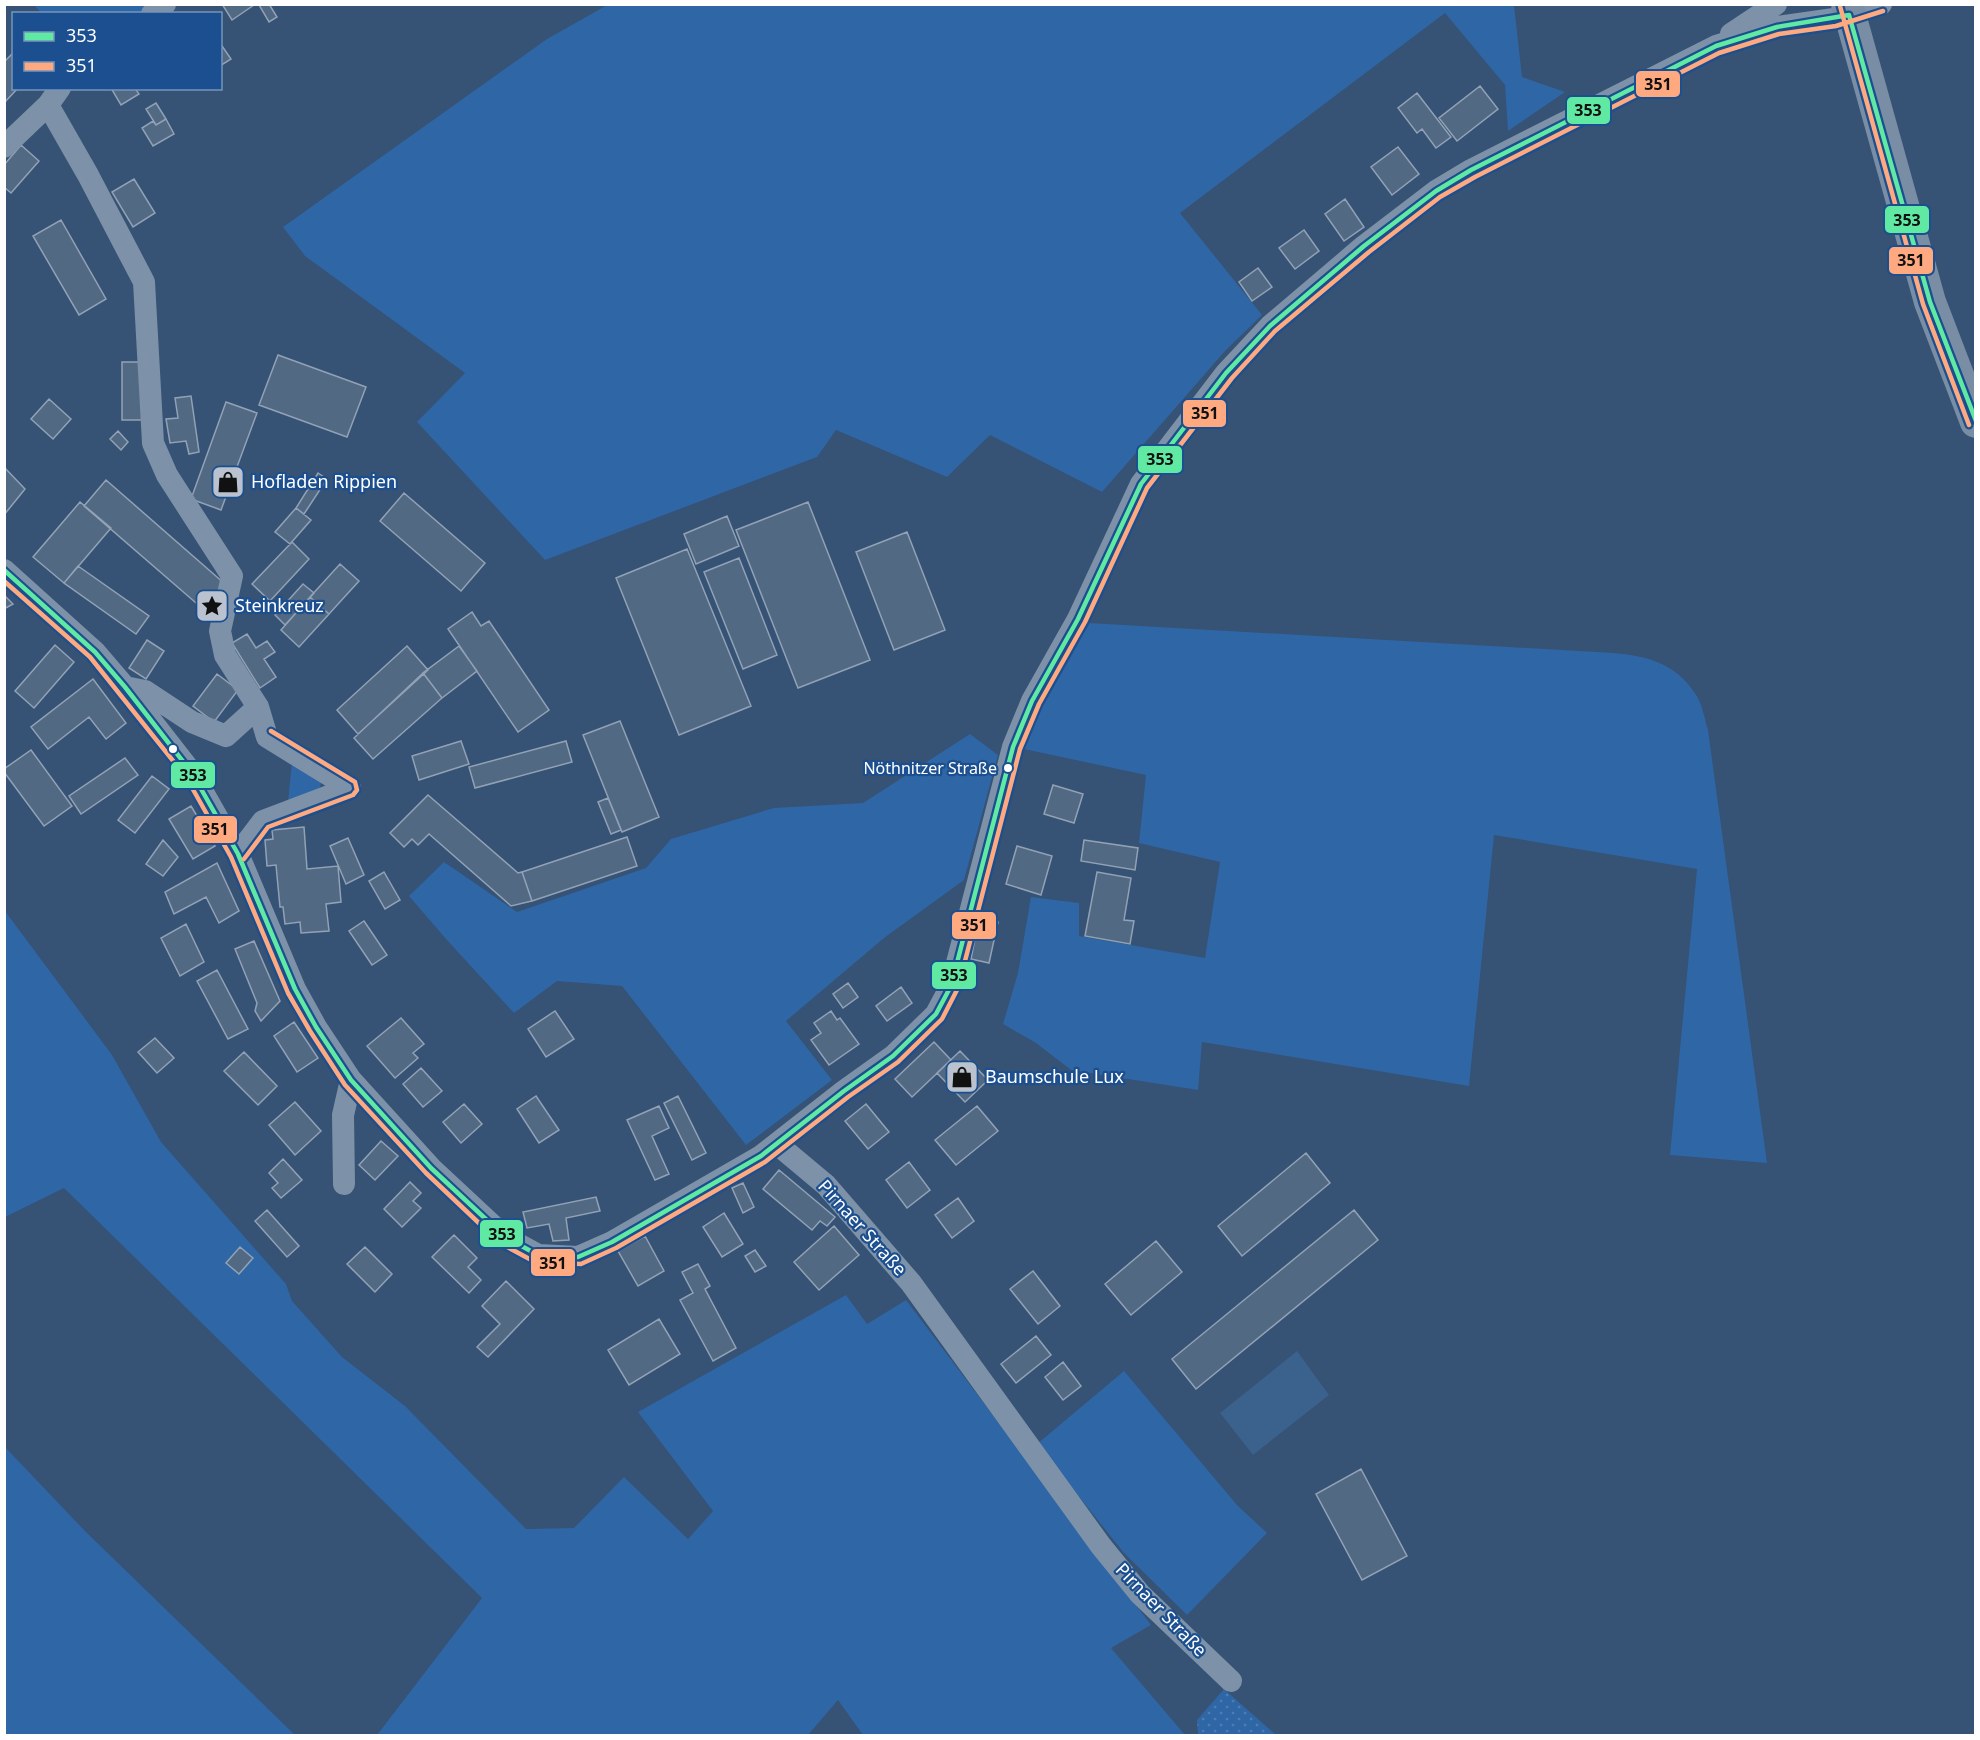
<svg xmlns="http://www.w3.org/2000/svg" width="1980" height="1740" font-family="'Noto Sans',sans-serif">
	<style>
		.green { fill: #2f66a5 }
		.garden { fill: url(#garden-dots) }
		.water { fill: #3b618d }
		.building { fill: #526984; stroke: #92a2b6; stroke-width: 1.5 }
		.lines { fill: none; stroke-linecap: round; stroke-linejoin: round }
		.street { stroke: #7d92a8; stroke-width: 22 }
		.secondary { stroke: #798da4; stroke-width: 32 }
		.bus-1-casing { stroke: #1b4f8f; stroke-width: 9 }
		.bus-2-casing { stroke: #1b4f8f; stroke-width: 9 }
		.bus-1 { stroke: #60e9a3; stroke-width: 4.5 }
		.bus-2 { stroke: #ffa980; stroke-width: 4.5 }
		.bus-dot { fill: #fff; stroke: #1b4f8f; stroke-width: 2 }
		.labels { text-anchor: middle; stroke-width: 4.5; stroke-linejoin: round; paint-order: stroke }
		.bus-label { font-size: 16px; fill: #fff; stroke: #1b4f8f; text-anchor: end }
		.poi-label { font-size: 18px; fill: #fff; stroke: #1b4f8f; text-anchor: start }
		.street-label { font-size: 18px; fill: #fff; stroke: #1b4f8f }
		.line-badge { stroke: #1b4f8f; stroke-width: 2 }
		.pale-badge-label { font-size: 16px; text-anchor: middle; font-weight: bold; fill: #111 }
	</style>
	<defs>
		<pattern id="garden-dots" width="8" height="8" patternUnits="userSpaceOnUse" patternTransform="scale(1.5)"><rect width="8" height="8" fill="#2f66a5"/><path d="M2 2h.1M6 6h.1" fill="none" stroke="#4e7db2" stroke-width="1.8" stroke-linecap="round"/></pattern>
	</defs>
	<rect width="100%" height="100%" fill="#365274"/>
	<path class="green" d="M609,4l905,1 8,72 43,15 -57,39 -3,-46 -60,-72 -265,200 82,102 -37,36 -123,141 -112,-57 -43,42 -111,-47 -19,27 -272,103 -128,-138 48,-49 -160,-117 -22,-29 264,-188z
		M34,5h131l-13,9 -111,-1z
		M1089,623l525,30c36,3 65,12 84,45 5,10 7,22 10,32l59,433 -97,-8 27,-286 -203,-34 -25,251 -267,-44 -4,48 -127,-20 -35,-27 -33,-19 15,-51 13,-76 48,6v33l126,22 15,-96 -81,-19 7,-68 -122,-26 12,-31z
		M970,734l28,21 -34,125 -80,58 -98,83 46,59 -86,65 -124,-159 -65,-5 -43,32 -68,-74 -37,-43 35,-34 73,50 129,-44 25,-29 103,-31 89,-5z
		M292,761l29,17 -1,14 -32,10z
		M5,911l107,144 49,87 125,142 6,17 50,56 63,49 121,123 48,-1 50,-51 64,62 25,-28 -75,-99 208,-117 21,29 39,-24 245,325 -40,23 74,87h-322l-25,-35 -30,35h-431l105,-137 -418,-410 -59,29z
		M1124,1371l113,134 30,28 -80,82 -63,-62 -87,-109z
		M5,1447l80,84 210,204h-290z"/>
	<path class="garden" d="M1224,1689l52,46h-78l-1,-15z"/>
	<path class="water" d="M1297,1351l32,44 -76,60 -33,-42z"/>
	<path class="building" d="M222,4h31l1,1 -22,15z
		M269,4l8,13 -8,5 -10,-17z
		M220,43l11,16 -11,7z
		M13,53l1,35h4l-14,15v-41z
		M1480,86l18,23 -41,32 -18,-23z
		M111,88h24l4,6 -18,11z
		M1417,93l34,44 -15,11 -14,-19 -5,4 -19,-25z
		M156,103l10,16 -10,6 -10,-16z
		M166,119l8,15 -21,12 -11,-18 11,-7 3,4z
		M21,145l18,16 -28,32 -7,-6v-22z
		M1398,147l21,27 -27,21 -21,-28z
		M134,179l21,34 -22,14 -21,-35z
		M1345,199l19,28 -20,14 -19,-27z
		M61,220l45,79 -27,16 -46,-79z
		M1304,230l15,21 -24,18 -16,-21z
		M1258,268l14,19 -20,14 -13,-19z
		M278,355l88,32 -19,50 -88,-32z
		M122,362h20l1,58h-21z
		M191,396l8,56 -10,2 -3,-13 -16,2 -4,-24 12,-1 -3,-20z
		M49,399l22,20 -18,20 -22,-20z
		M226,402l31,11 -36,97 -30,-11z
		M118,431l10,11 -7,8 -11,-11z
		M4,467l21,22 -21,26z
		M318,473l9,6 -23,35 -8,-6z
		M106,480l119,104 -22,25 -119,-103z
		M404,493l81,70 -24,28 -81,-70z
		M80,502l31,26 -47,55 -31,-26z
		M808,502l62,158 -72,28 -62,-158z
		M296,508l15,12 -21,24 -15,-12z
		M727,516l12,30 -43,18 -12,-30z
		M907,532l38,98 -51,20 -38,-98z
		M292,542l17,17 -39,42 -18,-17z
		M687,549l64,157 -72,29 -63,-157z
		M739,558l38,97 -34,14 -39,-97z
		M340,564l19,17 -30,33 -19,-17z
		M78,566l71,50 -13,18 -72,-51z
		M303,584l11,9 -29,32 -10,-10z
		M4,595l9,9 -9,5z
		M310,597l19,17 -30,33 -18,-17z
		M472,612l9,14 8,-5 60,89 -31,22 -70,-103z
		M247,634l9,14 11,-7 8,11 -11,7 12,18 -16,11 -28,-45z
		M147,640l17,11 -18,28 -17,-11z
		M55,645l19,17 -40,46 -19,-17z
		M407,646l21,24 -70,64 -21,-24z
		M459,646l18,25 -35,27 -19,-25z
		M423,673l19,25 -69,61 -19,-21z
		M217,674l21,16 -24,32 -21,-16z
		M93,679l33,44 -20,16 -17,-22 -41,32 -17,-22z
		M620,721l39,96 -37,15 -39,-97z
		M461,741l8,23 -50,16 -7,-24z
		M566,741l6,21 -97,26 -6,-21z
		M31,750l41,56 -28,20 -40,-54v-3z
		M125,758l13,17 -57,39 -12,-18z
		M152,776l17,13 -34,44 -17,-13z
		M1053,785l30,9 -9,29 -30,-9z
		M428,795l90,78 4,-1 10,29 -21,5 -82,-72 -11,11 -6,-6 -8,8 -14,-14z
		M608,798l13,32 -10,4 -13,-32z
		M191,806l24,40 -22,13 -24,-40z
		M304,827l3,42 31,-3 3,36 -15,2 3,27 -28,2 -1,-11 -15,2 -2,-17h-3l-4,-42 -9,1 -2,-26 8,-1 -1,-9z
		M627,837l10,29 -105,35 -10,-29z
		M348,838l16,37 -18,9 -16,-38z
		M163,840l15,17 -15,19 -17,-12z
		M1084,840l54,8 -3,22 -54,-9z
		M1017,846l35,10 -11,39 -35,-11z
		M217,863l22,48 -20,12 -13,-26 -32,17 -9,-22z
		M384,872l16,28 -15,9 -16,-28z
		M1097,872l34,6 -7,42 10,1 -4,23 -45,-8z
		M979,918l19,4 -9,41 -18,-4z
		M364,921l23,34 -15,10 -23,-34z
		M186,924l18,38 -24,14 -19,-38z
		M254,941l26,60 -19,20 -6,-10 2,-8 -22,-54z
		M217,970l31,59 -20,10 -31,-58z
		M848,983l10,14 -15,11 -10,-14z
		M901,987l11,16 -25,18 -11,-15z
		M555,1011l19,28 -28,18 -18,-28z
		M831,1011l6,9 3,-2 19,26 -30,21 -18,-25 10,-7 -7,-10z
		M401,1018l23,26 -11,9 5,5 -23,20 -28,-32z
		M294,1022l24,36 -21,14 -23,-36z
		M155,1038l19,20 -17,15 -19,-21z
		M934,1042l17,18 -39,37 -17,-18z
		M960,1051l28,29 -23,22 -28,-29z
		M244,1052l33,34 -19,19 -34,-34z
		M421,1068l21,23 -19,16 -20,-23z
		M536,1096l23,34 -20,13 -22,-34z
		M678,1096l28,57 -14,7 -28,-57z
		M295,1102l26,29 -26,24 -26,-30z
		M464,1104l18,20 -21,19 -18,-21z
		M866,1104l23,28 -21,17 -23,-28z
		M659,1106l10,22 -17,8 17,38 -14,6 -28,-60z
		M977,1106l21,25 -42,34 -21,-25z
		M381,1141l17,15 -23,24 -16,-15z
		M1306,1153l24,30 -88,73 -24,-30z
		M283,1159l19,21 -21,18 -9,-10 6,-5 -9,-10z
		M909,1162l21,28 -23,18 -21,-28z
		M779,1170l56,47 -8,9 -7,-5 -8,9 -49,-41z
		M410,1182l11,11 -8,8 8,7 -19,19 -18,-18z
		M743,1183l11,24 -11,6 -11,-25z
		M596,1197l4,14 -34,7 3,22 -16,1 -4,-17 -22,4 -4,-16z
		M958,1198l16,23 -22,17 -17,-23z
		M267,1210l32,36 -12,11 -32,-36z
		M1354,1210l24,30 -182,149 -24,-30z
		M724,1213l19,31 -21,13 -19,-30z
		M834,1226l25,29 -40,35 -25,-28z
		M454,1235l23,23 -9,9 13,13 -12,13 -37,-36z
		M645,1236l19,35 -26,15 -20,-35z
		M1156,1241l26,31 -51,43 -26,-31z
		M240,1247l13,11 -14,16 -13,-11z
		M365,1247l27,27 -17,18 -28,-28z
		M755,1250l11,16 -11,6 -10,-16z
		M698,1264l12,22 -5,3 31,59 -23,13 -33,-61 13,-7 -11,-21z
		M1033,1271l27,35 -22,18 -28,-35z
		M506,1281l28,28 -46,48 -11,-10 23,-23 -18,-18z
		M659,1319l21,35 -51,31 -21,-35z
		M1036,1336l15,19 -35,28 -15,-19z
		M1063,1362l18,24 -18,14 -18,-23z
		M1361,1469l46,87 -45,24 -46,-86z"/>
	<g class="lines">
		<path class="street" d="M152,14l13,-10
			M1731,34l45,-30
			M48,105l40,70 56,107 9,161 14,32 65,101 -12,55 5,24 33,52 9,30 83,51 -87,33 -25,33
			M4,147l44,-42 12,-17
			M4,570l91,82 30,35 67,86 46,81 57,135 21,38 35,53 80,88 74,69 33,18 40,2 34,-15 149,-86 83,-65 49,-35 43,-42 15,-28 62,-239 19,-46 46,-82 63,-135 85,-111 44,-47 94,-80 72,-55 35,-21 245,-124 61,-19 57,-8 47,-15
			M125,687l20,4 47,31 34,14 32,-29
			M777,1144l49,41 85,98 190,263 39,48 91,87
			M344,1184l-1,-69 8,-35"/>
		<path class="secondary" d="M1847,4l83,298 46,120"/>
		<g class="bus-1-casing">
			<path id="bus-1" d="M1849,15l81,287 46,119
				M4,570l91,82 30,35 67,86 46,81 57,135 21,38 35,53 80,88 74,69 33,18 40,2 34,-15 149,-86 83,-65 49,-35 43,-42 15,-28 62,-239 19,-46 46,-82 63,-135 85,-111 44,-47 94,-80 72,-55 35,-21 245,-124 61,-19 72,-12"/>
		</g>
		<g class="bus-2-casing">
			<path id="bus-2" d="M1840,6l83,298 46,121
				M4,581l86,76 96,120 45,80 57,136 22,38 35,54 81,88 74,70 35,19 46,2 35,-16 149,-86 83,-65 50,-35 44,-43 16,-31 62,-239 19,-45 46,-82 62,-134 85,-110 43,-47 94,-79 71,-55 35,-20 244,-124 60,-19 57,-8 47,-15
				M244,859l24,-32 85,-32 4,-5 -2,-8 -84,-51"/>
		</g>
		<use href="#bus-1" class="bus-1"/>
		<use href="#bus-2" class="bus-2"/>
	</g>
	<defs>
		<g id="shop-square" transform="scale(1.725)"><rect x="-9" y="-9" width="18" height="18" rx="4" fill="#b9c2ce" stroke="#1b4f8f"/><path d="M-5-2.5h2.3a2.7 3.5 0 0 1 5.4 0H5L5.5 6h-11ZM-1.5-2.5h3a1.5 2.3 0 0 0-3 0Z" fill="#111"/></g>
		<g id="sight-square" transform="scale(1.725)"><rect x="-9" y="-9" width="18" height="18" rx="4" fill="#b9c2ce" stroke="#1b4f8f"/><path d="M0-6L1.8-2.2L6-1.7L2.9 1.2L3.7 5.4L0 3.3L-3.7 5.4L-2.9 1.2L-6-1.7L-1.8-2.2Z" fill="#111"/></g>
	</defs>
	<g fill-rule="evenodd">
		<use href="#shop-square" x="228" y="482"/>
		<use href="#sight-square" x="212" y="606"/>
		<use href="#shop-square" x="962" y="1077"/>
	</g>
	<g class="bus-dot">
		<circle cx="173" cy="749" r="5"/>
		<circle cx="1008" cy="768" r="5"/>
	</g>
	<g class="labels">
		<g class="bus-label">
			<text x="997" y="774">Nöthnitzer Straße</text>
		</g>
		<g class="poi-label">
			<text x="251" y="488">Hofladen Rippien</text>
			<text x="235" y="612">Steinkreuz</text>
			<text x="985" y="1083">Baumschule Lux</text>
		</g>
		<g class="street-label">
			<text transform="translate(862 1228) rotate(48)" y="6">Pirnaer Straße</text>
			<text transform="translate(1161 1610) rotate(46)" y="6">Pirnaer Straße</text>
		</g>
	</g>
	<g class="line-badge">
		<rect x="1635" y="70" width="46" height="28" rx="6" fill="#ffa980"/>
		<rect x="1566" y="96" width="45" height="29" rx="6" fill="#60e9a3"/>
		<rect x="1884" y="205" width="46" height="29" rx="6" fill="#60e9a3"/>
		<rect x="1888" y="246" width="46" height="29" rx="6" fill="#ffa980"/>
		<rect x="1182" y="399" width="45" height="29" rx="6" fill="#ffa980"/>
		<rect x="1137" y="445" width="46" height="29" rx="6" fill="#60e9a3"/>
		<rect x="170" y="761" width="46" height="28" rx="6" fill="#60e9a3"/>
		<rect x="193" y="815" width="45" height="29" rx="6" fill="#ffa980"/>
		<rect x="951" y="911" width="46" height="29" rx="6" fill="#ffa980"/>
		<rect x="931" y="961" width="46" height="29" rx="6" fill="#60e9a3"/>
		<rect x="479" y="1219" width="45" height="29" rx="6" fill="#60e9a3"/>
		<rect x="530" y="1248" width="46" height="29" rx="6" fill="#ffa980"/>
	</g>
	<g class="pale-badge-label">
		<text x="1658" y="90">351</text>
		<text x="1588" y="116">353</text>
		<text x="1907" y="226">353</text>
		<text x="1911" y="266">351</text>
		<text x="1205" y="419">351</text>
		<text x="1160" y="465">353</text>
		<text x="193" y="781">353</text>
		<text x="215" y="835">351</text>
		<text x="974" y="931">351</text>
		<text x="954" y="981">353</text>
		<text x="502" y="1240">353</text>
		<text x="553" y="1269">351</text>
	</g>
	<rect width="1980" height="1740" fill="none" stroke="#ffffff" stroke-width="12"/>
	<rect x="12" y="12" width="210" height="78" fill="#1b4f8f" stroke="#7695bc" stroke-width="1.5"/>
	<rect x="24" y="32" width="30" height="9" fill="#60e9a3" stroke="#7695bc" stroke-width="1.5"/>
	<text x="66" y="42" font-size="18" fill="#ffffff">353</text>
	<rect x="24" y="62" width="30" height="9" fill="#ffa980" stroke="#7695bc" stroke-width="1.5"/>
	<text x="66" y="72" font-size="18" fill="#ffffff">351</text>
</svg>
